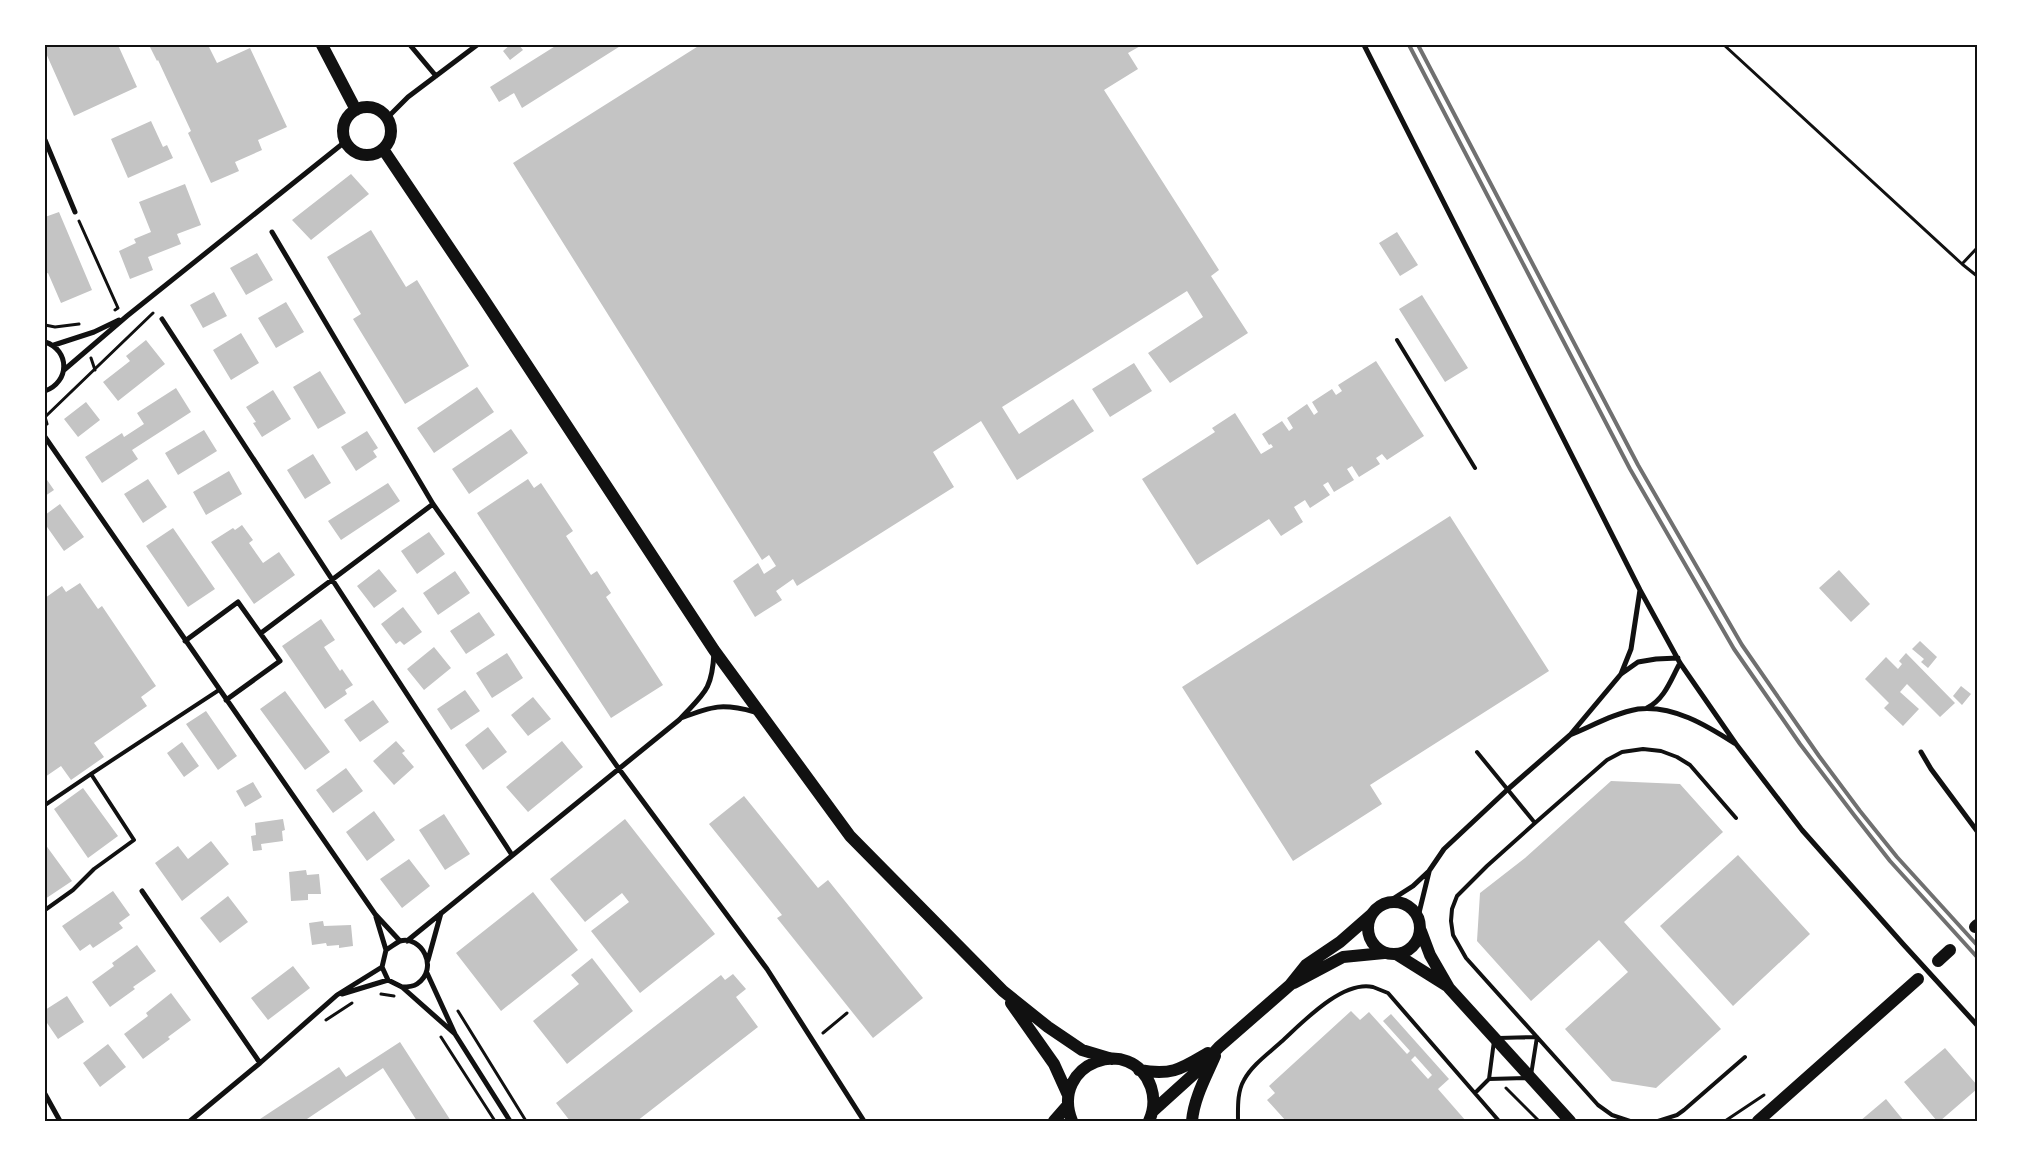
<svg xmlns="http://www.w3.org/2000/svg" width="2022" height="1166" font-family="Ubuntu,sans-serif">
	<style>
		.building { fill: #c4c4c4; fill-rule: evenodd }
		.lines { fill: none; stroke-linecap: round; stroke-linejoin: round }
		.path { stroke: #111; stroke-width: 3 }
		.service { stroke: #111; stroke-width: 4 }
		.minor { stroke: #111; stroke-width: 5 }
		.primary { stroke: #111; stroke-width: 12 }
		.rail { stroke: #707070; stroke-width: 4 }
		.neatline { fill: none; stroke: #111; stroke-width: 2 }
	</style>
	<rect width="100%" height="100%" fill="#fff"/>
	<path class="building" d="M45,45h73l19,42 -63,29 -29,-65z
		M149,45h59l9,18 33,-15 37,79 -29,13 4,10 -27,12 4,9 -28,12 -23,-50 3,-2 -33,-71 -1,1z
		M510,45h9l4,5 -13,10 -7,-9z
		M557,45h65l-100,63 -8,-15 -15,9 -9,-15z
		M700,45h442l-14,8 10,16 -34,21 115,180 -8,6 37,57 -78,50 -22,-30 55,-36 -16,-26 -185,116 17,27 54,-35 21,32 -77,49 -36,-59 -48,31 21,35 -157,99 -4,-7 -17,12 6,9 -27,17 -22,-36 25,-18 6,11 12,-8 -7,-11 -7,5 -249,-397z
		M151,121l12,26 4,-2 6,13 -45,20 -17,-39z
		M351,174l18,20 -58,46 -19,-20z
		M185,184l16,41 -24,9 4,10 -33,13 5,13 -23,9 -11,-28 17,-8 -2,-4 17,-7 -12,-30z
		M59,212l33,78 -31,13 -13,-30 -3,1v-57z
		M371,230l35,57 11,-7 52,86 -64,38 -52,-85 8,-5 -34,-57z
		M1397,232l21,33 -18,11 -21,-33z
		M257,253l16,27 -27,15 -16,-27z
		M214,292l13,24 -24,12 -13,-23z
		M1422,295l46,73 -23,14 -46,-73z
		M286,302l18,30 -28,16 -18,-30z
		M241,333l18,30 -28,17 -18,-30z
		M146,340l19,24 -47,37 -15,-19 27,-21 -4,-5z
		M1376,361l48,75 -37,24 -5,-6 -6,4 4,6 -21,13 -7,-11 -5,3 7,11 -20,12 -6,-10 -5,3 7,10 -20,13 -5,-8 -11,7 9,15 -22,14 -12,-17 -72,46 -55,-86 73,-47 -3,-4 23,-15 26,41 12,-7 -2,-3 -2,1 -7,-11 20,-13 7,10 4,-3 -6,-10 20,-14 7,11 4,-3 -6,-10 20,-13 4,6 6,-4 -4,-6z
		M1134,363l18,28 -42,26 -18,-28z
		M320,371l26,42 -28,16 -25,-42z
		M477,387l17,25 -60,41 -17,-25z
		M176,388l15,24 -59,38 6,9 -36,24 -17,-26 37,-24 2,4 20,-13 -7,-11z
		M273,390l18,29 -29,18 -9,-14 3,-1 -10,-15z
		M86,402l14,18 -22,17 -14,-18z
		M511,429l17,24 -59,41 -17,-25z
		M204,430l13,21 -39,24 -13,-22z
		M367,431l11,17 -5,3 4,6 -21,14 -15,-24z
		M313,454l18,29 -26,16 -18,-29z
		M229,471l13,23 -36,21 -13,-23z
		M45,477l9,13 -9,6z
		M148,479l19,28 -24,16 -19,-29z
		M528,479l6,9 7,-5 32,48 -7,5 25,39 6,-4 14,22 -5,4 57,88 -52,33 -134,-205z
		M388,483l12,18 -59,39 -13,-19z
		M60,504l24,33 -20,14 -19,-27v-9z
		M1450,516l99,155 -179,114 12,19 -89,57 -111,-174z
		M242,525l11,15 -4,3 14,20 16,-11 16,23 -41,29 -43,-62 22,-14 2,2z
		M173,528l42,61 -27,18 -42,-61z
		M429,532l16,22 -28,20 -16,-23z
		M379,569l18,22 -23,17 -17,-22z
		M1839,570l31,34 -19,18 -32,-34z
		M455,571l15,22 -32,22 -15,-22z
		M80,583l18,26 4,-3 54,80 -15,11 6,9 -53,37 10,14 -33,23 -10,-14 -16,11v-179l17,-12 4,6z
		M403,607l19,25 -18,13 -4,-4 -4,3 -15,-20z
		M479,612l16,23 -29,19 -16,-23z
		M321,619l14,21 -11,7 16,24 2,-2 11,16 -8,5 2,4 -22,15 -43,-63z
		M1920,641l17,16 -9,11 -7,-6 3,-3 -12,-10z
		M434,647l17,21 -27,22 -17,-21z
		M507,653l16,25 -31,20 -16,-25z
		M1906,653l49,50 -15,14 -33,-33 -7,8 19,17 -16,17 -19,-18 5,-5 -24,-24 21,-22 12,12 4,-5 -3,-3z
		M1961,686l10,8 -9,11 -9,-9z
		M465,690l15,21 -29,19 -14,-21z
		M285,691l45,61 -25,18 -45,-61z
		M533,697l18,22 -23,17 -17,-21z
		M373,700l16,22 -29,20 -16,-22z
		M206,711l31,45 -19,14 -32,-46z
		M488,727l19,25 -24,18 -18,-25z
		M396,741l9,10 -3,2 12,14 -20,18 -21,-24z
		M562,741l21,26 -55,45 -22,-25z
		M182,742l17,24 -15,11 -17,-24z
		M346,768l17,23 -30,22 -17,-23z
		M1611,781l69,3 43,48 -99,90 97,107 -65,59 -44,-7 -47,-52 63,-57 -29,-32 -68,61 -54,-60 3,-48 45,-35z
		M253,782l9,15 -17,10 -9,-16z
		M83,788l35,48 -30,22 -34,-49z
		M744,796l74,92 10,-8 95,118 -50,40 -96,-120 5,-3 -73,-91z
		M374,811l21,29 -28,21 -21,-29z
		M444,814l26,40 -25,16 -26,-40z
		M283,819l2,11 -3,1 1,10 -22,3 1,6 -9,1 -2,-15 5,-1 -1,-12z
		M625,819l90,115 -75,59 -49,-62 38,-29 -7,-9 -37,29 -35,-43z
		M211,841l18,23 -47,37 -27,-38 23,-17 10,13z
		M45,844l27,37 -27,18z
		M1738,855l72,79 -77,72 -73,-80z
		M409,859l21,27 -28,22 -22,-29z
		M306,870l1,5 12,-1 2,20h-13v6l-17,1 -2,-29z
		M113,891l17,24 -11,8 4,5 -30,20 -3,-4 -10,7 -18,-25z
		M533,892l45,58 -77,61 -45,-58z
		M228,896l20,26 -28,21 -20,-25z
		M323,921l1,5 27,-1 2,21 -14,2v-3l-12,1 -1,-3 -14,2 -3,-22z
		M137,945l19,26 -23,16 2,2 -25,18 -18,-25 22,-16 -2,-3z
		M592,958l41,53 -66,53 -34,-43 46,-37 -8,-9z
		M293,966l17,22 -42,32 -17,-22z
		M733,974l13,15 -10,8 22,30 -121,94h-67l-14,-18 165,-128 4,5z
		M171,993l20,27 -23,17 2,2 -27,20 -19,-25 24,-18 -2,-3z
		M67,996l17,26 -26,17 -13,-19v-10z
		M1351,1011l9,9 9,-8 38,42 3,-3 -27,-30 8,-7 58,65 -11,10 28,32h-180l-19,-21 8,-7 -6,-7zM1415,1056l17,19 -4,4 -17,-19z
		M400,1042l51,79h-34l-34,-53 -79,53h-47l82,-54 7,10z
		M108,1044l18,23 -26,20 -17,-24z
		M1945,1048l32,37v4l-37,32h-3l-33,-39z
		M1886,1099l18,22h-44z"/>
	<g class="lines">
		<path class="path" d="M1724,45l238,219 15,12
			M79,221l39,87 -3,2
			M1962,264l15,-16
			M45,325l10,2 24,-3
			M91,358l4,12
			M47,424l-2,-7 108,-104
			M381,994l13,2
			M458,1011l68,110
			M326,1020l26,-17
			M823,1033l24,-20
			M441,1037l54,84
			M1506,1088l33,33
			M1725,1121l39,-26"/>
		<path class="service" d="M1397,340l78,128
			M1477,752l58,71 -48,43 -30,30 -5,13 -1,12 2,14 13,23 132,147 14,10 18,6
			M91,774l128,-84
			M45,805l46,-31 43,66 -40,29 -21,21 -28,20
			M1535,823l72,-63 15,-8 21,-3 18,2 16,6 13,8 46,53
			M1499,1038l38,-1
			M1531,1075l6,-38
			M1489,1079l5,-38
			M1489,1079l37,-1
			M1475,1093l14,-14
			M1238,1121c0,-13 -1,-29 6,-41 8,-15 25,-27 37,-38 21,-19 61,-62 92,-55 5,2 10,4 15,6l111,128
			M1658,1121l19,-6 7,-5 61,-53"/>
		<path class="minor" d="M410,45l26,31
			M1364,45l276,545 40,73 56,81 66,86 101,114 74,81
			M387,118l21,-21 69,-52
			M45,140l30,72
			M272,232l161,272 186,265 148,200 97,152
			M162,319l350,536
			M45,342c25,8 25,40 0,49
			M54,345l40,-13 25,-12
			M64,370l63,-54 219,-175
			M45,437l330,477 25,27
			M261,633l172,-129
			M185,641l53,-39 42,59 -54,39
			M1621,674l10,-25 9,-59
			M1647,708c18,-9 24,-29 33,-45
			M681,718c32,-12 41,-15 74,-6
			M1570,735c22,-9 45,-22 68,-26 35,-4 68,16 96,34
			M1921,752l10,17 46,62
			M142,891l118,172
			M1388,902l25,-16 16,-15 15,-22 63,-59 63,-55 51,-61 17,-12 18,-3 22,-1
			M376,917l10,33
			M1418,917l11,-45
			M407,941l272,-221c25,-27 33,-29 35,-67
			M428,960l13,-47
			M427,973l28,61 55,87
			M402,987c4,0 12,-1 15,-3 23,-16 4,-49 -17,-43 -4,2 -9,6 -14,9l-4,17 6,13 14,7 53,47
			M342,994l46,-14
			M45,1094l15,27
			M190,1121l70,-58 77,-68 45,-28"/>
		<path class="primary" d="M322,45l34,65
			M343 131a24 24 0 1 1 48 0a24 24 0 1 1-48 0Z
			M383,149l100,149 231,352 136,186 153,155 45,36 34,23 30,9
			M1368 928a26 26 0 1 1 52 0a26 26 0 1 1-52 0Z
			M1975,927l2,-2
			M1421,931l9,24 19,33 121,133
			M1396,954l51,32
			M1938,961l12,-11
			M1294,983l49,-26 41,-4
			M1011,1003l43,61 14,31
			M1139,1070c33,6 42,-1 69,-17
			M1153,1111l42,-38 24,-26 71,-62 16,-20 34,-23 32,-28
			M1054,1121l14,-16
			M1072,1121c-23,-58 60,-88 79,-34 4,12 3,23 -2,34
			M1192,1121c2,-23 14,-44 23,-65
			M1758,1121l160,-142"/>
		<path class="rail" d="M1409,45l221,424 104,180 66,95 54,71 36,46 87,96
			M1418,45l220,420 104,180 77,111 41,55 37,46 80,88"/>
	</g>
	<rect width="2022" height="1166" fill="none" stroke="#ffffff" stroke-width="92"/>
	<rect x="46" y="46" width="1930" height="1074" class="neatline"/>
</svg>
